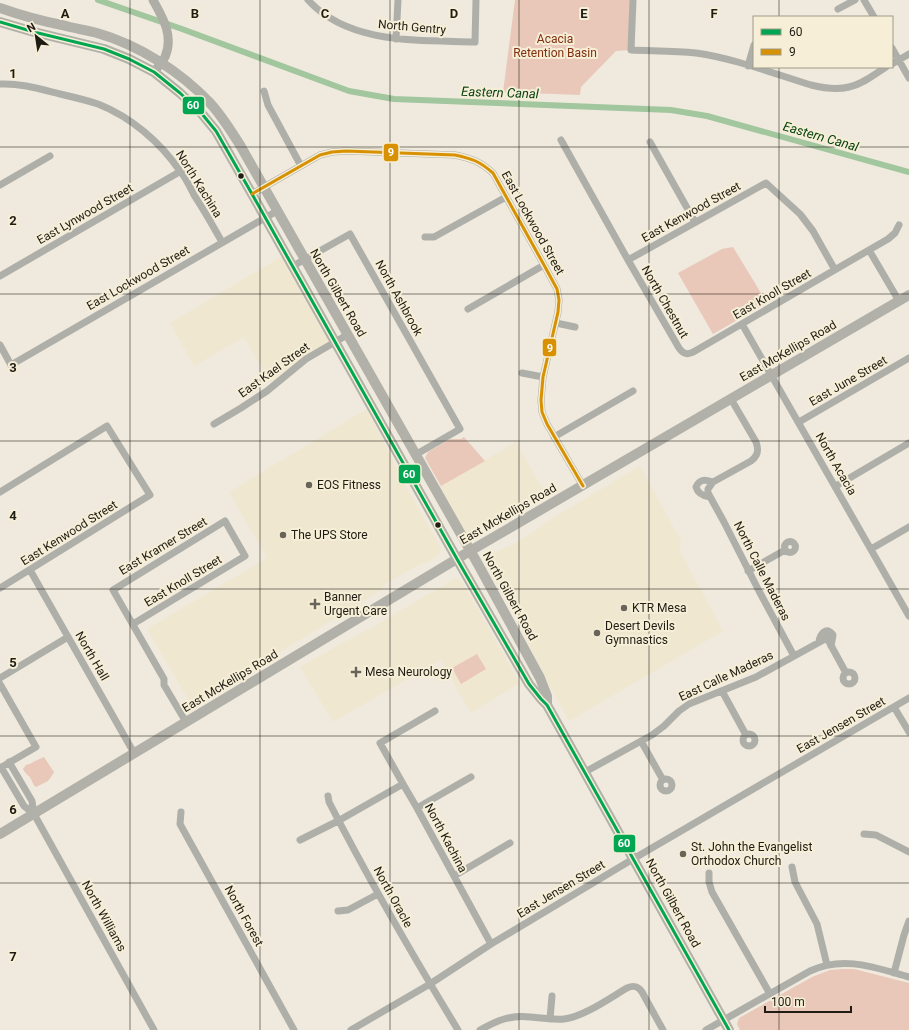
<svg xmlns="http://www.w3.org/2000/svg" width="909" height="1030" font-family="Roboto,sans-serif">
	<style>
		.built { fill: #f0e7d0 }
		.green { fill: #e9c8b9 }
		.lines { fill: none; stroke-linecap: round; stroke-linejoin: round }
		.canal { stroke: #a2c69d; stroke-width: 6 }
		.street { stroke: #afafaa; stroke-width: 7 }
		.secondary { stroke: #aeaea7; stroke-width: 9 }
		.primary { stroke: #b2b1a9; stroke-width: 10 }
		.bus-1-casing { stroke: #f6eed6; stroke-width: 6 }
		.bus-2-casing { stroke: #f6eed6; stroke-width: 6 }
		.bus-1 { stroke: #00a651; stroke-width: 3 }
		.bus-2 { stroke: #d79103; stroke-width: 3 }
		.grid { fill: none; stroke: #1f1c14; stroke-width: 1; stroke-opacity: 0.55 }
		.bus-dot { fill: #1f1c14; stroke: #f6eed6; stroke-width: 1.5 }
		.poi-dot { fill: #68645a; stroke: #f6eed6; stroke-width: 1.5 }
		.labels { text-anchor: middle; stroke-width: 4; stroke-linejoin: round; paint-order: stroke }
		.street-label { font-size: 12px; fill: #1f1c14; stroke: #f6eed6 }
		.park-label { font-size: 12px; fill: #822f0f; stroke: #f6eed6 }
		.poi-label { font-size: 12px; fill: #1f1c14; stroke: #f6eed6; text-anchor: start }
		.water-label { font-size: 13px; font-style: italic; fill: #074211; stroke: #f6eed6 }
		.grid-label { font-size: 13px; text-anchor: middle; font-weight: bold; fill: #1f1c14; stroke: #f6eed6; stroke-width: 4; stroke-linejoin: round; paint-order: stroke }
		.line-badge { stroke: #f6eed6; stroke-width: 1.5 }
		.badge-label { font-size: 11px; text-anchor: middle; font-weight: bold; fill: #fff }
	</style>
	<rect width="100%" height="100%" fill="#efeadd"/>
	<path class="built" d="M286,254l49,88 -62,44 -29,-49 -50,29 -24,-43z
		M367,409l40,79 30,53 4,9 -2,5 -9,6 -12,4 -31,18 -7,8 -188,115 -45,-77 120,-71 -38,-66z
		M516,442l28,49 -73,42h-4l-3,-2 -25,-44z
		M640,466l41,75 -1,10 43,80 -154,90 -25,-46 -26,-52 -32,-58 -1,-3 1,-4 3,-3 21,-9 25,-15 8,-7z
		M454,579h5l3,3 58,101 -49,30 -31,-53 -107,62 -33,-55 44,-25 27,-14z"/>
	<path class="green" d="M515,0h118l-2,50 -15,1 -35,36 -1,8 -77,-3z
		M733,247l34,56 -54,31 -35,-61 44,-24z
		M464,437l21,24 -44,25 -16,-28 3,-6 22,-13h11z
		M477,654l9,15 -25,15 -9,-16z
		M44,757l10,15c-2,4 -4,6 -6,9l-12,6c-3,-2 -3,-4 -5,-8 -2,-4 -6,-5 -8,-10l3,-4 6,-2 1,-1z
		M842,969h12l55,14v47h-169l-3,-6 2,-6 73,-41 18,-7z"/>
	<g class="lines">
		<path class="canal" d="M98,0l84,29 167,62 45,8 277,11 36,6 202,56"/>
		<path class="street" d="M308,0c41,45 112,40 167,42l1,-42
			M633,0l-2,50c22,1 44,1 65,3 37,5 79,21 115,32 12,3 26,5 38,2 14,-3 26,-13 37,-20
			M864,0l10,17
			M838,9l17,-9
			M396,39l2,-39
			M892,48l17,30
			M892,64l17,-10
			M748,66l6,-21
			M0,84c20,-1 40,5 60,10 13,3 26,6 38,10 33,13 62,38 82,67 6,7 10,16 14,24 10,15 19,31 28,47
			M264,91l4,14 33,61
			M561,140l67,120 51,88c5,7 9,7 16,3l193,-112 7,-6 4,-8
			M650,142l45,80
			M0,185l50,-29
			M252,194l68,-39 12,-3 14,-1 109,4c18,4 24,6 38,18l51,92 13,24 2,11 -1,12 -15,65 -2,23 1,12 5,12 36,62
			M425,237h9l72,-40
			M869,250l30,51
			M628,260l138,-77 34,31 13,17 22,39
			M293,266l57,-32 110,195 -45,26
			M0,276l181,-105
			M468,309l76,-44
			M556,323l19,4
			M742,324l167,292
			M0,345l11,20 266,-154
			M522,373l21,4
			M731,399l25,43c3,8 2,14 -5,19l-38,21 -5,7v4l16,29 35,69 35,65
			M799,422l110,-64
			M214,424l27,-16 26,-17 39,-32 41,-24
			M554,437l79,-46
			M836,486l73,-43
			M0,492l107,-66 43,69 -150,93
			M710,497c-7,-1 -12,-3 -14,-10 4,-9 10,-7 17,-5
			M784.5 547a5.5 5.5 0 1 1 11 0a5.5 5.5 0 1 1-11 0Z
			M871,549l38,-22
			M30,570l104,183
			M748,571l37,-21
			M133,624l112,-68 -20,-35 -112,69 51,89v6l22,37
			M819,642c1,-8 7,-16 14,-7l-2,11
			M843 678a6 6 0 1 1 12 0a6 6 0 1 1-12 0Z
			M0,678l68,-41
			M0,684l36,63 -36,21
			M722,691l24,44
			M894,707l15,25
			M435,711l-55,32 23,41 14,24 74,136
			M743 740a6 6 0 1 1 12 0a6 6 0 1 1-12 0Z
			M641,741l22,39
			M9,762l23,39 2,13 120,216
			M1,767l23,39 10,8
			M585,772l67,-37 12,-9 15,-15 10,-7 67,-27 71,-39 19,35
			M660 785a6 6 0 1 1 12 0a6 6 0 1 1-12 0Z
			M328,796l1,6c40,78 84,154 129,228
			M417,808l54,-31
			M181,812l-1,12 114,206
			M864,834l12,1 33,17
			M300,840l38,-19 65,-37
			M792,867l3,15 22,42 10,41
			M709,873v9l3,10 58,102
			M454,876l56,-33
			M338,911l10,-1 30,-16
			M894,973l10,-38 5,-14
			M550,1019l2,-23
			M351,1030l79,-46 61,-40 142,-85 276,-161
			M480,1030c18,-10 30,-15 50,-13 11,1 23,3 34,2 19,-2 46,-21 63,-31 7,-3 11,-2 15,4l21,38
			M706,1030l104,-59c34,-16 66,-3 99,6"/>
		<path class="secondary" d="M153,0c10,18 21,36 12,57 -3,5 -7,10 -11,15"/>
		<path class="primary" d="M0,8c20,7 41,13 62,17 11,3 23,5 35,8 42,12 84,39 113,70 12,13 21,28 30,42l239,421 61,112 7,18v9
			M0,22l34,10 70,17 25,10 25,13 26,21 22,21 14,17 36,63 205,365 72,125 12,15 6,6 182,325
			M0,834l470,-283 439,-256"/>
		<g class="bus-1-casing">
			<path id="bus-1" d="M0,22l34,10 70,17 25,10 25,13 26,21 22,21 14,17 36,63 205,365 72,125 12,15 6,6 182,325"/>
		</g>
		<g class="bus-2-casing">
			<path id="bus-2" d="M252,194l68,-39 12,-3 14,-1 109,4c18,4 24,6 38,18l51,92 13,24 2,11 -1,12 -15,65 -2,23 1,12 5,12 36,62"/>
		</g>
		<use href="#bus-1" class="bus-1"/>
		<use href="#bus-2" class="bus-2"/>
	</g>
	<path class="grid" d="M130,0v1030M260,0v1030M390,0v1030M519,0v1030M649,0v1030M779,0v17M779,67v963M0,147h909M0,294h909M0,441h909M0,589h909M0,736h909M0,883h909"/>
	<g class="bus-dot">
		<circle cx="241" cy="176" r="3.5"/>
		<circle cx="438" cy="525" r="3.5"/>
	</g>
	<g class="poi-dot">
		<circle cx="309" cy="485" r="4"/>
		<circle cx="283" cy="535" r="4"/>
		<path d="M313 598h4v4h4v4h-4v4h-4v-4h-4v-4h4z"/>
		<circle cx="624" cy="608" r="4"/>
		<circle cx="597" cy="633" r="4"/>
		<path d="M354 666h4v4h4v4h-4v4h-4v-4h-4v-4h4z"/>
		<circle cx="683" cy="854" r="4"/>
	</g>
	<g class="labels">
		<g class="street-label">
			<text transform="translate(412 27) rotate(5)" y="4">North Gentry</text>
			<text transform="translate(199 184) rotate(58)" y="4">North Kachina</text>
			<text transform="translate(691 212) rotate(-29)" y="4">East Kenwood Street</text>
			<text transform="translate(85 214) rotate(-30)" y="4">East Lynwood Street</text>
			<text transform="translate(533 223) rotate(61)" y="4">East Lockwood Street</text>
			<text transform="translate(138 278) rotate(-30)" y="4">East Lockwood Street</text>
			<text transform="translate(338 293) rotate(60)" y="4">North Gilbert Road</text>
			<text transform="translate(772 294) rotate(-30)" y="4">East Knoll Street</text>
			<text transform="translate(399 298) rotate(61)" y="4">North Ashbrook</text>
			<text transform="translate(665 302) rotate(60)" y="4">North Chestnut</text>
			<text transform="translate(788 351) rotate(-30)" y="4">East McKellips Road</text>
			<text transform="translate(274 370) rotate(-36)" y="4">East Kael Street</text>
			<text transform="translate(848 381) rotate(-30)" y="4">East June Street</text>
			<text transform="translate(836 464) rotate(60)" y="4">North Acacia</text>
			<text transform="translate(508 514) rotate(-30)" y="4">East McKellips Road</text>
			<text transform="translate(69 533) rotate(-32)" y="4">East Kenwood Street</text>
			<text transform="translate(163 546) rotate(-31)" y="4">East Kramer Street</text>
			<text transform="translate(762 571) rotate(63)" y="4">North Calle Maderas</text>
			<text transform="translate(183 581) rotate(-31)" y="4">East Knoll Street</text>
			<text transform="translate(510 596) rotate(61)" y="4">North Gilbert Road</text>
			<text transform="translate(92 656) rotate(60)" y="4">North Hall</text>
			<text transform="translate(726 676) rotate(-25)" y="4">East Calle Maderas</text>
			<text transform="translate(230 681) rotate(-31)" y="4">East McKellips Road</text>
			<text transform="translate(841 725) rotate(-30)" y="4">East Jensen Street</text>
			<text transform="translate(446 838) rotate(62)" y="4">North Kachina</text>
			<text transform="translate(561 889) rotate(-31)" y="4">East Jensen Street</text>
			<text transform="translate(393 897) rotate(61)" y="4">North Oracle</text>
			<text transform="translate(673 903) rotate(61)" y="4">North Gilbert Road</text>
			<text transform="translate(104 916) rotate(61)" y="4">North Williams</text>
			<text transform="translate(244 916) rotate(61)" y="4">North Forest</text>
		</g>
		<g class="park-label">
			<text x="555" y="43">Acacia<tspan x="555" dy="14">Retention Basin</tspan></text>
		</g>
		<g class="poi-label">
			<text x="317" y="489">EOS Fitness</text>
			<text x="291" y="539">The UPS Store</text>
			<text x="324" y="601">Banner<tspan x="324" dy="14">Urgent Care</tspan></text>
			<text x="632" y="612">KTR Mesa</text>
			<text x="605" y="630">Desert Devils<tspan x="605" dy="14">Gymnastics</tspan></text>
			<text x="365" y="676">Mesa Neurology</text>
			<text x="691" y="851">St. John the Evangelist<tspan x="691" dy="14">Orthodox Church</tspan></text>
		</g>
		<g class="water-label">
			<text transform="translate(500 92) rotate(2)" y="5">Eastern Canal</text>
			<text transform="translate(821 136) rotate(16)" y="5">Eastern Canal</text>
		</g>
	</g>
	<g class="grid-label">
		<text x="65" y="18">A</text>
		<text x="195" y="18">B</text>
		<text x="325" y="18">C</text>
		<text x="454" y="18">D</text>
		<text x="584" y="18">E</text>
		<text x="714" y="18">F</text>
		<text x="13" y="78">1</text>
		<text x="13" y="225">2</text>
		<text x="13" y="372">3</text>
		<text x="13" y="520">4</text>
		<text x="13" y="667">5</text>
		<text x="13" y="814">6</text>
		<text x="13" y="961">7</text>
	</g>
	<g class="line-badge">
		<rect x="182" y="96" width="23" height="19" rx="4" fill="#00a651"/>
		<rect x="383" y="143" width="16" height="19" rx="4" fill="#d79103"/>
		<rect x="542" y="338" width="15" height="19" rx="4" fill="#d79103"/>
		<rect x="398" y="464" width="23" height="20" rx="4" fill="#00a651"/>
		<rect x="613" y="834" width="23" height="19" rx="4" fill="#00a651"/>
	</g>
	<g class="badge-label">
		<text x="193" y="109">60</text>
		<text x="391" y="156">9</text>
		<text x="550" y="352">9</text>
		<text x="409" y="478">60</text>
		<text x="624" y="847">60</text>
	</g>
	<rect x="753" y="16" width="140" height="52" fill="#f6eed6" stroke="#a09a88"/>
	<rect x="761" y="29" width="20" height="6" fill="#00a651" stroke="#a09a88"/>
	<text x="789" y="36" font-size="12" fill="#1f1c14">60</text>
	<rect x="761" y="49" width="20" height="6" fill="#d79103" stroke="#a09a88"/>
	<text x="789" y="56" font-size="12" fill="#1f1c14">9</text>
	<g transform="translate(36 36) rotate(330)" stroke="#f6eed6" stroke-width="3" paint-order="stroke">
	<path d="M0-3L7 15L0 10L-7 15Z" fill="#1f1c14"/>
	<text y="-6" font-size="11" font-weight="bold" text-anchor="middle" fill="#1f1c14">N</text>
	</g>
	<path d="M765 1006v6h86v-6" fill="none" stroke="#1f1c14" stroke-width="2"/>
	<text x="771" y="1006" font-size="12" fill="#1f1c14" stroke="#f6eed6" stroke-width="3" paint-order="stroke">100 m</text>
</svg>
